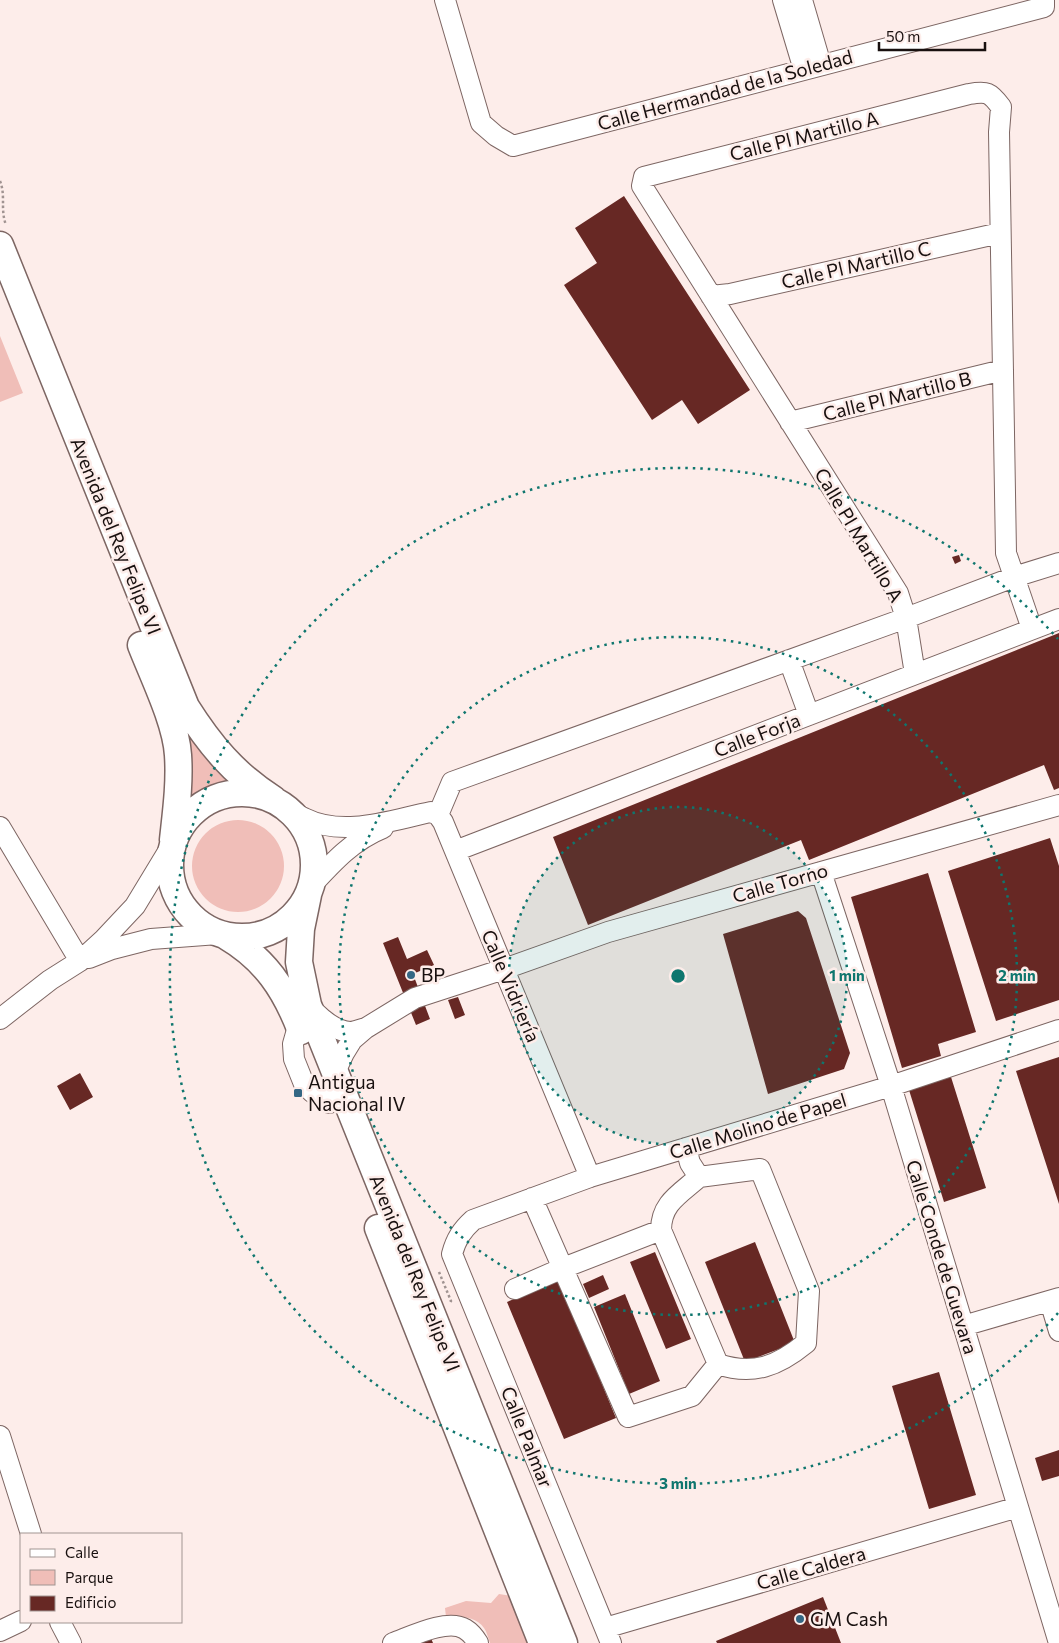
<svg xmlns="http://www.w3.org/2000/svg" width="1059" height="1643" font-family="Commissioner,sans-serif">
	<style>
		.green { fill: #f0beb8 }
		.building { fill: #672824 }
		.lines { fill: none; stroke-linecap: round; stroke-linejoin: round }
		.minor-casing { stroke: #7d6663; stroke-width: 22 }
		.major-casing { stroke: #7d6663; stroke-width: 29 }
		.path { stroke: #a09391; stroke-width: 2.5; stroke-dasharray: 2.5 2.5; stroke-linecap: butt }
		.minor { stroke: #fff; stroke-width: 20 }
		.major { stroke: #fff; stroke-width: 26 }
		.ring { fill: none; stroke: #0f766e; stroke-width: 2.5; stroke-dasharray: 2.5 5 }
		.poi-dot { fill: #346784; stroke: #fdedea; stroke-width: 2 }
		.labels { text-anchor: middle; stroke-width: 5; stroke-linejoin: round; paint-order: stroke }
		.street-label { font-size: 19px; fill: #18100f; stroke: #fdedea }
		.poi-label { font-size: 19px; fill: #18100f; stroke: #fdedea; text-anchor: start }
		.centre { fill: #0f766e; stroke: #fdedea; stroke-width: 2.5 }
		.ring-label { font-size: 15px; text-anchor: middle; font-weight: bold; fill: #0f766e; stroke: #fdedea; stroke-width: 5; stroke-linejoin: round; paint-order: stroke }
	</style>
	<rect width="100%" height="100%" fill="#fdedea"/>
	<path class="green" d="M0,336l23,57 -23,9z
		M196,737l38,46 -27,6 -22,11 -2,-59z
		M192 866a46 46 0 1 1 92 0a46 46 0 1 1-92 0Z
		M499,1594l12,2 17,47h-38c-2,-5 -3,-11 -6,-15 -8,-12 -26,-12 -38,-11l-1,-9 21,-7 25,2z"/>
	<path class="building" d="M624,196l126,194 -52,34 -16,-24 -30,20 -88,-135 33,-22 -22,-35z
		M959,555l2,6 -6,3 -3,-7z
		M1059,633v155l-5,2 -10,-25 -235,95 -8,-20 -213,85 -35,-88z
		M1050,838l9,28v134l-63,21 -48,-150z
		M928,873l48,159 -38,12 3,12 -39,12 -51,-171z
		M798,911l8,7 44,135 -6,16 -76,25 -45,-160z
		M398,937l9,22 20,-9 7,15 -21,9 17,45 -14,6 -33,-82z
		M458,997l7,18 -10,4 -7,-19z
		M1059,1057v147l-43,-133z
		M80,1073l13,24 -23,13 -13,-24z
		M951,1077l35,111 -42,14 -35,-112z
		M755,1242l40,101 -50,19 -40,-100z
		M655,1252l36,87 -25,10 -36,-87z
		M603,1275l6,14 -20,9 -6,-14z
		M559,1280l57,138 -52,21 -57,-137z
		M625,1294l35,87 -31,13 -35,-87z
		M939,1372l37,123 -47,14 -37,-123z
		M1059,1450v26l-17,5 -7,-23z
		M823,1597l18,46h-124l-1,-2z
		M430,1636l3,7h-21z"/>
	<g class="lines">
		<g class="minor-casing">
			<path id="minor" d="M445,0l36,123 15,13 17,10 531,-139v-7
				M783,0l21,70
				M802,0l19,65
				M711,296l19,-2 270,-61
				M790,422l213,-52
				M789,660l20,55
				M915,674l-9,-56 -8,-25 -256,-407 2,-9 325,-83c18,-3 21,-2 32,13l-2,25 7,421 26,76
				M288,808c5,3 10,8 16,10 40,20 87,2 127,-6l7,3 5,7 147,355
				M438,815l14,-33 454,-164 108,-41 45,-14
				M0,827l80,134
				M455,851l604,-232
				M821,872l70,214 168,557
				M311,886c22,-24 42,-46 72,-58
				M89,958l23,-9 39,-10 67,-5
				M309,1006c10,11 25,25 41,26 5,0 11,-3 16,-4
				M0,1019l50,-39 30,-19 24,-22 31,-33 37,-61
				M299,1023l-6,21 1,15 10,25 8,8 17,11
				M335,1072l9,-19 8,-13 14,-12 49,-30 89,-29 104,-37 451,-127
				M686,1148l4,15 9,14 61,-8 49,122 -3,52c-28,23 -53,33 -88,21l-57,-134c0,-27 19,-36 38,-53
				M532,1198l96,219 64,-21 26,-32
				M515,1289l48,-21 98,-38
				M1050,1301l9,30
				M963,1326l96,-28
				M0,1436l31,98
				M60,1622l11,21
				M605,1628l413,-121
				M0,1631l21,-10
				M393,1643c17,-6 54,-25 72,-14 5,3 10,9 13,14
				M611,1643l-159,-389c4,-15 10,-24 21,-34l117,-43 301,-91 168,-56"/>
		</g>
		<g class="major-casing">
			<path id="major" d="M0,245l186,462c24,38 48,67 87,92
				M141,645c12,31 35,77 37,110 2,28 -2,57 -5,85
				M170 865a72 72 0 1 1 144 0a72 72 0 1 1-144 0Z
				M308,895l-7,34 -2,33 9,43 256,638
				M226,936c39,23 59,53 75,95
				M378,1228l164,415"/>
		</g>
		<path class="path" d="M0,181c6,15 0,28 6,44
			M439,1272l12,29 -1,3"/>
		<use href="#minor" class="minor"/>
		<use href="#major" class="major"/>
	</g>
	<circle cx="678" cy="976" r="169" fill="#0f766e" fill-opacity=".12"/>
	<g class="ring">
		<circle cx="678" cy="976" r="169"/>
		<circle cx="678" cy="976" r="339"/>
		<path d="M1058 1313A508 508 0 1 1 1058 639"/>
	</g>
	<g class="poi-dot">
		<circle cx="411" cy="975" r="5"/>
		<rect x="293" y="1088" width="10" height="10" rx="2.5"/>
		<circle cx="800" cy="1619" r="5"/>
	</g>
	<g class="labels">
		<g class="street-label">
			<text transform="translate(725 90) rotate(-15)" y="7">Calle Hermandad de la Soledad</text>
			<text transform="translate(804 136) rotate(-14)" y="7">Calle Pl Martillo A</text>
			<text transform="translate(856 265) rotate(-13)" y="7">Calle Pl Martillo C</text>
			<text transform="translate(897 396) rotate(-14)" y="7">Calle Pl Martillo B</text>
			<text transform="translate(859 535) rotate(59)" y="7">Calle Pl Martillo A</text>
			<text transform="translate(116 536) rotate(68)" y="7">Avenida del Rey Felipe VI</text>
			<text transform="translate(757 735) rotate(-21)" y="7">Calle Forja</text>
			<text transform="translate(780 883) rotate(-16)" y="7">Calle Torno</text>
			<text transform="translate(511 986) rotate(67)" y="7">Calle Vidriería</text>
			<text transform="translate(758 1126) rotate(-17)" y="7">Calle Molino de Papel</text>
			<text transform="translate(942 1257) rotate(73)" y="7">Calle Conde de Guevara</text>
			<text transform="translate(415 1273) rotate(68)" y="7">Avenida del Rey Felipe VI</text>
			<text transform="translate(527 1437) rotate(68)" y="7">Calle Palmar</text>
			<text transform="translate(811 1568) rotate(-16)" y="7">Calle Caldera</text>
		</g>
		<g class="poi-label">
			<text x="421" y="982">BP</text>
			<text x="308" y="1089">Antigua<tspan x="308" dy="22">Nacional IV</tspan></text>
			<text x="810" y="1626">GM Cash</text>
		</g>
	</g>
	<circle cx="678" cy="976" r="8" class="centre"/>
	<g class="ring-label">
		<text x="847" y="981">1 min</text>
		<text x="1017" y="981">2 min</text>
		<text x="678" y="1489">3 min</text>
	</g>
	<rect x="20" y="1533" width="162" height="90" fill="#fdedea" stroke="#a19592"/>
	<rect x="30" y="1549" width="25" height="8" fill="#ffffff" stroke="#a19592"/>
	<text x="65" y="1558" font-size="15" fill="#18100f">Calle</text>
	<rect x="30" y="1570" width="25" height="15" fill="#f0beb8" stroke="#a19592"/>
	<text x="65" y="1583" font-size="15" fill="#18100f">Parque</text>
	<rect x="30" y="1596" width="25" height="15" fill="#672824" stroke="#a19592"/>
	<text x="65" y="1608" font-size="15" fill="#18100f">Edificio</text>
	<path d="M879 42v8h106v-8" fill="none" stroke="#18100f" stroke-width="2.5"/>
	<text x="886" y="42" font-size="15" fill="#18100f" stroke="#fdedea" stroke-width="4" paint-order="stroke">50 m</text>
</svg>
